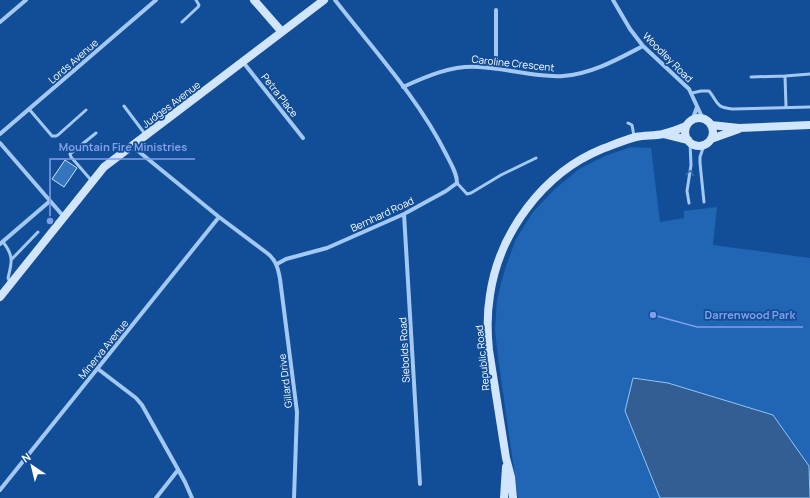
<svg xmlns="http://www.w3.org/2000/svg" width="810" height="498" font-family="Manrope,sans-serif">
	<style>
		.green { fill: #2066b4 }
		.water { fill: #325e93; stroke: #93c4f7 }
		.building { fill: #3575bd; stroke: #cae2fd }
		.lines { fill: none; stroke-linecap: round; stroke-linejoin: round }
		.lane { stroke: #a2c8f3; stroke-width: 3 }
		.street { stroke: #a2c8f3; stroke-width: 4 }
		.secondary { stroke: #d1e5fd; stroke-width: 8 }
		.oneway { stroke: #3c73b3 }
		.labels { text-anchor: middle; stroke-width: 3.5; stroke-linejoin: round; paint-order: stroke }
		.street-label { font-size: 10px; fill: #fff; stroke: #114e97 }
		.leader { fill: none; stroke: #839eea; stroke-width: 1.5 }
		.callout-dot { fill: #839eea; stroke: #114e97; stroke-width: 1.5 }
		.callout-label { font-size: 11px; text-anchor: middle; font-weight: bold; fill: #839eea; stroke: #114e97; stroke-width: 3.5; stroke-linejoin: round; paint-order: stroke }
	</style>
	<rect width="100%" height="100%" fill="#114e97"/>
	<path class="green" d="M631,147l20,1 9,74 24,-4v-7l33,-4 -4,38 97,13v240h-292l-20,-141 -3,-27 2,-31 8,-30 11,-30 17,-27 21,-22 25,-21 26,-13z"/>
	<path class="water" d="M633,378l35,5 105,32 36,51 1,32h-150l-35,-87z"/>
	<path class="building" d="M65,160l12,8 -13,19 -12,-8z"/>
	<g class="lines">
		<path class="lane" d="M182,22l16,-15 1,-2 -3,-5
			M751,77l34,-1
			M692,93l9,-2h8c10,12 5,16 24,18l77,-2
			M124,106l21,28
			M786,107l-1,-31 25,-2
			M29,109l23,27h4l2,-1 28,-25
			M628,123l4,2 2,11
			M91,180l-20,-23 -1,-3 26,-21
			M457,183l10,11 4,-1 30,-18 35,-17
			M704,202l-4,-39v-6l4,-12
			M689,203l-2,-12 4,-26 -1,-22
			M3,242c11,14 9,20 5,36l2,4
			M11,260l27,-28"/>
		<path class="street" d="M613,0l17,29 13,17 46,43 14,30
			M496,10v58
			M0,22l26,-22
			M243,62l60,76
			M403,87c24,-11 49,-22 76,-20 28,1 56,11 84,9 29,-2 55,-17 80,-30
			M692,121l5,-14
			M0,134l156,-134
			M0,143l64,74
			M132,146l87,71 48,36c9,7 11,15 13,26l17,133 -3,86
			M404,214l16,270
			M0,244l50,-43
			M277,264l9,-5 41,-11 77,-34 42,-23 11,-8c0,-10 -6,-19 -11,-29 -27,-55 -73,-105 -111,-154
			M98,369l38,29 6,7 43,77 7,16
			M0,490l219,-273
			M156,498l22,-28"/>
		<path class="secondary" d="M254,0l28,32
			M685 132a14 14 0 1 1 28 0a14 14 0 1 1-28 0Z
			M711,125l28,3 71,-3
			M664,134l24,6
			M711,139l28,-10
			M0,297l104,-130 220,-167
			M504,498l2,-31
			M513,498l-2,-21 -5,-19 -17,-108c-2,-19 -2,-37 1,-55 9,-62 53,-122 112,-146 11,-4 22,-9 34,-12 9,-2 18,-1 27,-3 8,-2 16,-5 23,-8"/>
	</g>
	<defs><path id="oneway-chevron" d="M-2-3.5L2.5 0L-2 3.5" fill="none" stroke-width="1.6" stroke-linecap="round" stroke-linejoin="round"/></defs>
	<use class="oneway" href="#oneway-chevron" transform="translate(690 173) rotate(-83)"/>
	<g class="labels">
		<g class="street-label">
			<text transform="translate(668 57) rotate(45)" y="4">Woodley Road</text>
			<text transform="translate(73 61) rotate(-41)" y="4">Lords Avenue</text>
			<text transform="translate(513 63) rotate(6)" y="4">Caroline Crescent</text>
			<text transform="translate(280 95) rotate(52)" y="4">Petra Place</text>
			<text transform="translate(171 104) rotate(-37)" y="4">Judges Avenue</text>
			<text transform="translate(382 214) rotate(-25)" y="4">Bernhard Road</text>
			<text transform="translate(103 349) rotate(-51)" y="4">Minerva Avenue</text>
			<text transform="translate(404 350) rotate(-93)" y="4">Siebolds Road</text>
			<text transform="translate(482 358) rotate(-96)" y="4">Republic Road</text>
			<text transform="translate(285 381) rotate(-97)" y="4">Gillard Drive</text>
		</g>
	</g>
	<path class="leader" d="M50 221L50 159H195M653 315L697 327H803"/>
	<g class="callout-dot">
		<circle cx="50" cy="221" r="4"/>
		<circle cx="653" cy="315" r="4"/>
	</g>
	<g class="callout-label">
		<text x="123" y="151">Mountain Fire Ministries</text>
		<text x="750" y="319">Darrenwood Park</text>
	</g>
	<g transform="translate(32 466) rotate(325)" stroke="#114e97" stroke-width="3" paint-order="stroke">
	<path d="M0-3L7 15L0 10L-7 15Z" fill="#ffffff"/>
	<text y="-6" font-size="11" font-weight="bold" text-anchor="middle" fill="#ffffff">N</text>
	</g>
</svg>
